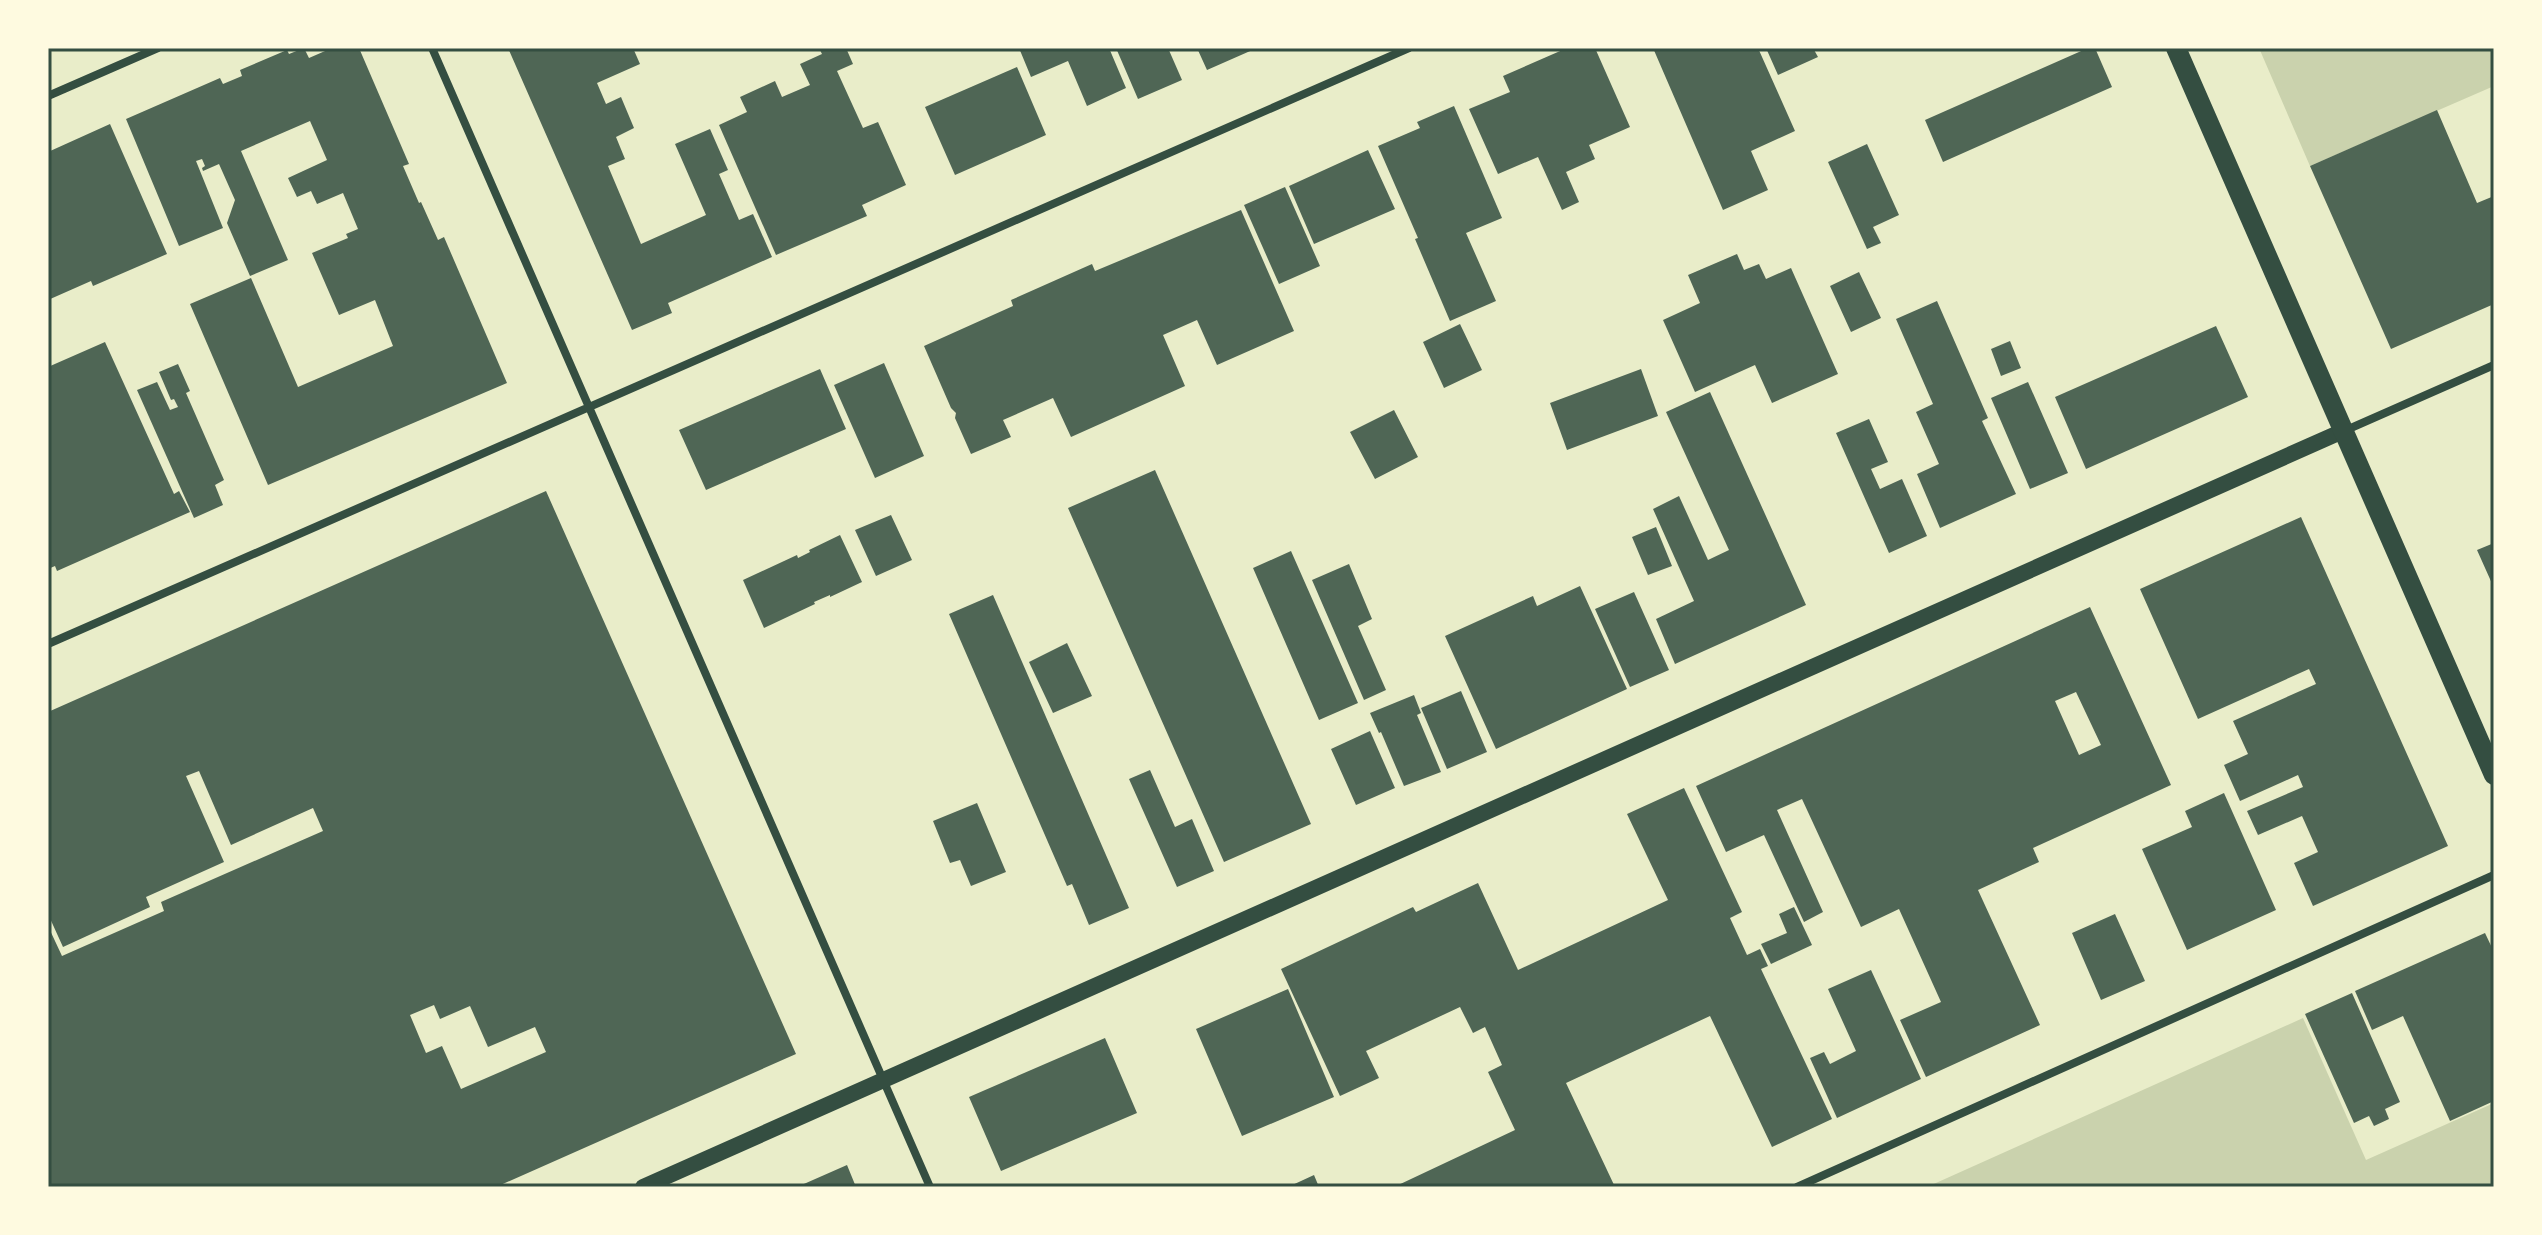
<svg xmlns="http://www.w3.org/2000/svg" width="2542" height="1235" font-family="'Open Sans',sans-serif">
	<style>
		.green { fill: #cad2ad }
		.building { fill: #4f6655; fill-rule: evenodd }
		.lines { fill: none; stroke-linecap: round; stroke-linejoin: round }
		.minor { stroke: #344e41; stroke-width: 8 }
		.secondary { stroke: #344e41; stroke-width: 16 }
		.primary { stroke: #344e41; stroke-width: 20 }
		.neatline { fill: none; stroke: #344e41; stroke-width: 3 }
	</style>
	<rect width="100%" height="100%" fill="#e9edc9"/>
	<path class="green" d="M2259,48h235v38l-184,80z
		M2303,1018l63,142 128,-57v79l-11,5h-556z"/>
	<path class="building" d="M304,48l5,10 23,-10h27l50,116 -6,2 16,37 2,-1 17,38 6,-3 63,146 -239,102 -78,-181 61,-26 47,109 95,-41 -18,-46 -36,15 -27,-62 36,-15 -2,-4 12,-5 -15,-36 -26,11 -6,-13 -14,6 -9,-19 39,-18 -17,-39 -69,30 47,109 -38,16 -23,-53 8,-23 -16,-36 -16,7 -1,-3 3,-2 -3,-7 -6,2 27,67 -44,18 -53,-127 94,-41 3,6 19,-8 -2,-6 47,-20 2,4z
		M508,48h125l7,16 -43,19 9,21 15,-7 13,31 -18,9 9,22 -17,7 33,78 65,-29 -31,-71 35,-15 18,41 -9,4 20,46 14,-6 19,43 -104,46 4,10 -40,17z
		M819,48h27l7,16 -16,7 26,57 15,-6 28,63 -44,20 5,11 -91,39 -57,-130 28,-13 -7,-15 35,-16 7,16 28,-12 -10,-21 22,-10z
		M1019,48h90l17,40 -39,18 -19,-45 -37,16z
		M1116,48h52l14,32 -44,19z
		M1197,48h60l-50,22z
		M1567,48h28l35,79 -41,18 6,14 -29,13 13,30 -17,8 -24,-53 -40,17 -29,-65 41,-17 -7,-16z
		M1653,48h105l37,83 -44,20 17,39 -45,20z
		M1766,48h47l5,9 -40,18z
		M2088,48h7l17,39 -169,75 -18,-42z
		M1017,67l29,68 -91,40 -30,-68z
		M1454,106l48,112 -36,15 30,68 -46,20 -35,-82 3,-1 -40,-92 42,-18 -3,-6z
		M2437,110l40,93 17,-7v108l-103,45 -81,-183z
		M110,124l57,130 -74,32 -2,-5 -43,19v-148z
		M1867,144l32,71 -26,12 8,16 -14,6 -39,-87z
		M1368,150l27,59 -81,35 -25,-58z
		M1285,187l35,79 -41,18 -35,-79z
		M1241,210l53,121 -77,34 -20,-45 -34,15 22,51 -114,51 -18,-39 -50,22 8,17 -40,17 -16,-36 1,-5 -5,-5 -27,-62 89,-40 -2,-6 81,-36 3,7z
		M1737,254l7,16 15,-6 7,15 25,-11 47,106 -66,29 -17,-38 -60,27 -32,-72 37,-17 -12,-28z
		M1859,272l22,46 -30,14 -21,-46z
		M1937,301l51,117 -6,3 34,73 -76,34 -23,-54 22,-10 -23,-52 17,-8 -37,-85z
		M1460,324l22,46 -38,18 -21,-46z
		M2216,326l32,71 -162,72 -31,-72z
		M2010,341l11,27 -20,8 -10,-27z
		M105,342l69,152 5,-3 11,21 -133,59 -2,-5 -7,3v-202z
		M884,363l40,93 -49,22 -41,-93z
		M178,364l12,27 -4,2 38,87 -9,5 8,20 -29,13 -57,-128 20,-8 13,28 8,-3 -4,-8 -3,1 -12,-28z
		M820,369l26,60 -140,61 -27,-60z
		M1641,369l17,47 -91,34 -17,-47z
		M2028,382l40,91 -38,16 -39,-91z
		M1710,392l96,213 -131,59 -19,-45 38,-18 -41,-92 26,-13 29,64 21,-10 -63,-138z
		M1394,410l24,47 -43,22 -25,-47z
		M1869,419l19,43 -17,7 9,20 22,-10 25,57 -38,17 -53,-120z
		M1155,470l156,354 -87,38 -156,-354z
		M546,491l250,563 -300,133h-448v-261l14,30 102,-45 -3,-9 162,-71 -10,-23 -82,37 -32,-74 -13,5 38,86 -78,35 4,10 -87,40 -15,-33v-202zM434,1005l6,14 30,-13 18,41 47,-20 11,25 -85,37 -19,-43 -16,7 -16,-38z
		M891,515l21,45 -36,16 -21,-46z
		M2301,517l147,329 -135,60 -19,-43 24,-11 -16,-36 -44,19 -11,-24 56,-24 -5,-12 -58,26 -16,-36 24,-11 -15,-33 83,-37 -7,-15 -111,50 -58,-130z
		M1656,527l16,39 -24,9 -16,-38z
		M840,535l22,47 -32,15v-2l-16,7 1,2 -51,24 -21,-48 54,-25 1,3 12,-6 -1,-2z
		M2494,543v45l-17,-38z
		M1291,551l67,152 -39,17 -66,-152z
		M1349,564l23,55 -14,7 28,64 -22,10 -52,-120z
		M1580,586l47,103 -131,60 -51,-113 88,-40 4,10z
		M1634,592l35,78 -39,17 -35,-78z
		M993,595l136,313 -40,17 -17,-41 -5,2 -118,-272z
		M2090,607l81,178 -138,63 6,14 -61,28 62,135 -114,52 -26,-57 41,-18 -42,-93 -38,18 -59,-128 -25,11 46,102 -19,10 -40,-87 -38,17 -30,-66zM2076,692l25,53 -22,10 -24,-54z
		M1067,643l25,53 -39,17 -24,-51z
		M1461,691l26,61 -40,17 -26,-61z
		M1414,695l7,18 -4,2 24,57 -37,14 -23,-54 -2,1 -9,-20z
		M1370,731l25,57 -39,17 -25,-56z
		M1150,770l25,57 17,-8 22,52 -37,16 -48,-108z
		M1684,788l58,124 -12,6 17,37 13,-6 8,17 -7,3 71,150 -60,28 -62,-131 -144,67 49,104h-221l121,-57 -27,-58 14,-7 -17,-38 -12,6 -13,-26 -94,44 13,27 -39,18 -59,-127 132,-62 3,5 62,-29 40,87 150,-70 -41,-86z
		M2224,793l52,117 -89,40 -45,-101 50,-22 -7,-16z
		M977,803l29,69 -35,14 -11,-26 -10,3 -17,-42z
		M1794,907l18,38 -41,19 -10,-20 26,-11 -8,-19z
		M2115,914l30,67 -44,19 -29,-67z
		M2485,933l9,19v149l-44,20 -47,-105 -31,14 -17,-39z
		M1871,970l50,109 -84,39 -27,-60 14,-6 6,12 26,-13 -28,-62z
		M1288,989l46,108 -92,39 -46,-107z
		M2352,993l48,109 -15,7 4,10 -15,7 -5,-10 -15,7 -49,-109z
		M1105,1038l32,75 -136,58 -32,-74z
		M847,1165l9,22h-59z
		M1314,1175l5,12h-31z"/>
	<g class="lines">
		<path class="minor" d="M432,48l498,1139
			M48,96l110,-48
			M2344,431l150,-66
			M48,644l1361,-596
			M1797,1187l697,-312"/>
		<path class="secondary" d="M643,1187l1700,-756"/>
		<path class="primary" d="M2176,48l318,727"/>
	</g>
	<rect width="2542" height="1235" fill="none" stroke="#fefae0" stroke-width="100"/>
	<rect x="50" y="50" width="2442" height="1135" class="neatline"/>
</svg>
